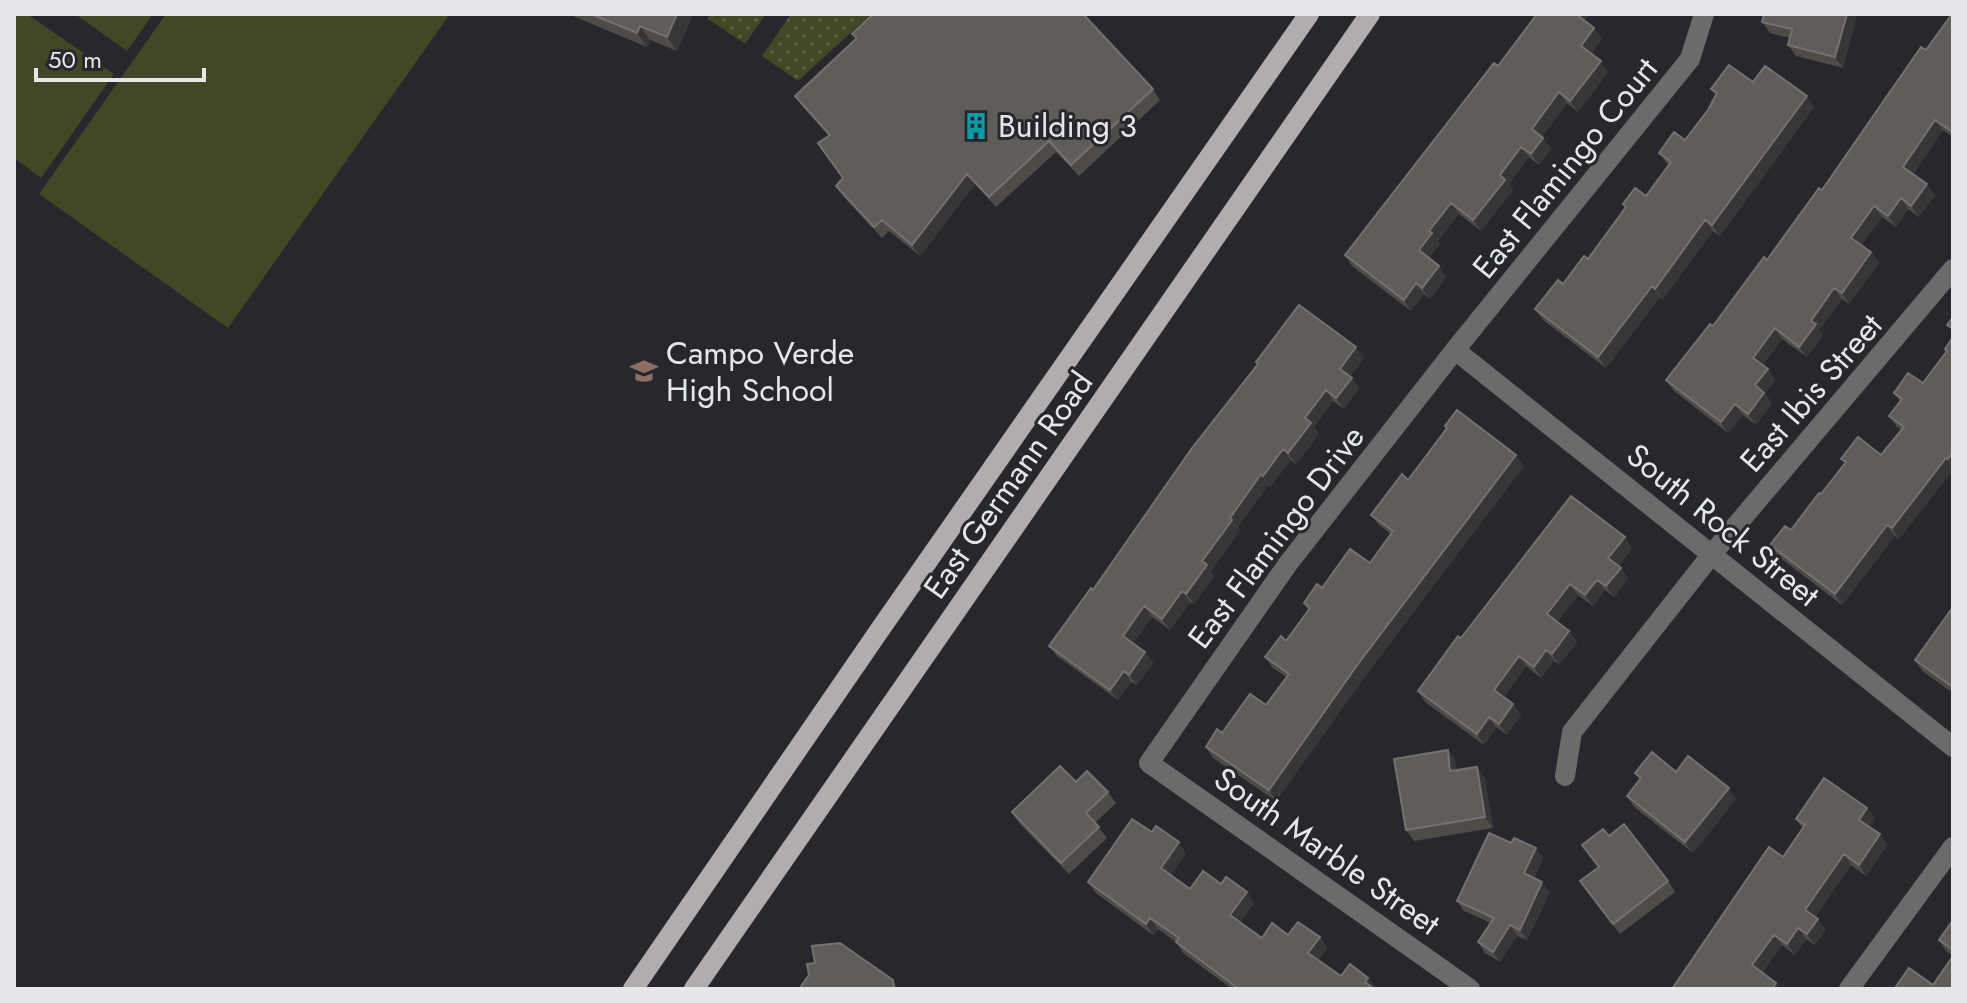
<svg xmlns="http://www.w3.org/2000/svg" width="1967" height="1003" font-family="Jost,sans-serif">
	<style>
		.grass { fill: url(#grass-dots) }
		.park { fill: #424725 }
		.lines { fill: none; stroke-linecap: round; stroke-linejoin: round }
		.minor { stroke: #6d6a6a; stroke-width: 20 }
		.major { stroke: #b3acad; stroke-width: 20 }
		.wall { fill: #4f4c48 }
		.shaded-wall { fill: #383636 }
		.building { fill: #5f5c5a; stroke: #747270; stroke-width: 2 }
		.labels { text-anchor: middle; stroke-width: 6; stroke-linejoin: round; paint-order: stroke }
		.poi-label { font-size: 32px; fill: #e5e7ea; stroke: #26282d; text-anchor: start }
		.street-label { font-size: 32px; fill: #e5e7ea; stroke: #26282d }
	</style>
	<defs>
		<pattern id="grass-dots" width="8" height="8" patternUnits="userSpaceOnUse" patternTransform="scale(2)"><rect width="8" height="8" fill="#424725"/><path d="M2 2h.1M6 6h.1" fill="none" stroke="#5d6245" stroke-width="1.8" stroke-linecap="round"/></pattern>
	</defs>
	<rect width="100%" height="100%" fill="#26282d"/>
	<path class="grass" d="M710,14h56l-21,30 -37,-25z
		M791,14h80l-73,67 -36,-25z"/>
	<path class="park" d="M14,14h13l87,60 -73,104 -27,-20z
		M75,14h78l-26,37z
		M166,14h284l-222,314 -189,-134z"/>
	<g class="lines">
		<path class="minor" d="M1455,350l498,397
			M1565,776l7,-44 140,-178 241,-285
			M1470,989l-321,-226 138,-198 168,-215 235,-291 14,-45
			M1849,989l104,-142"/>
		<path class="major" d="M633,989l248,-361 428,-614
			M694,989l676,-975"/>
	</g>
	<path class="wall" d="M568,14h125l-16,37 -27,-11 -3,7z
		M1537,14h51l-4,6 10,8 8,11 -11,14 17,19 -30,40 -11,-9 -25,34 9,12 -12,16 -10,-8 -20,27 4,6 -32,41 -22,-17 -21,27 2,3 -11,14 10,8 7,11 -16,22 -6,-5 -13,17 -59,-45 -7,-11 153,-189z
		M1857,14l-14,54 -47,-12 -8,-11 2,-7 -20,-5 -8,-11z
		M1953,14v123l-10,-7 -30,44 22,21 -16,22 -11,-8 -12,18 -14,-10 -21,28 10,7 8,11 -30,41 -7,-5 -23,31 4,5 -16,22 -25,-18 -19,26 12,15 -10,14 7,9 -16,22 -13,-10 -15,18 -54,-42 -8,-11 47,-54 109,-136z
		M852,34l301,55 7,11 -81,76 -23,-24 -60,55 -21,-23 -55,72 -31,-25 -7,7 -39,-42 -7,-10 7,-8 -14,-42 -26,-29 -8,-11 61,-57z
		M1753,82l61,25 -94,129 -7,-5 -50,68 -3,-2 -54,71 -63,-48 -8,-11 53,-50 37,-51 -2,-4 23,-8 23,-30 -10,-13 26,-13 23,-30 8,-14 -5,-7z
		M1953,337v133l-54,69 -4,-3 -53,69 -64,-49 -8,-11 21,-15 30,-36 24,-31 -4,-4 40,-4 20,-25 -4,-3 -8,-11 11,-15 -6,-8 29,-10 23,-31 -1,-3z
		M1364,358l-14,18 9,12 -15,21 -11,-8 -19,26 5,7 -23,30 -5,-4 -21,27 -2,-2 -30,42 2,3 -29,41 3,5 -20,28 -4,-2 -20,28 -18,-13 -19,26 12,9 8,11 -16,22 -6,-3 -13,18 -61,-44 -8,-10 44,-56 165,-225 -2,-3z
		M1445,426l79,40 -158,209 -90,126 -63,-43 -7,-11 16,-14 44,-28 20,-28 -13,-9 -8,-11 21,-16 22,-31 -4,-7 18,-15 48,-25 21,-29 -12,-9 -8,-10 37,-35 38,-51z
		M1632,548l-13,18 9,12 -14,19 -9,-7 -12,16 -15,-11 -21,27 12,9 8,11 -18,23 -5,-4 -13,17 -15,-12 -22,31 9,7 8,11 -14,20 -11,-8 -12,18 -59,-43 -7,-11 43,-53z
		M1953,607v86l-31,-22 -7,-11z
		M1448,750l7,11 1,9 29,8 8,50 -79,13 -8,-11z
		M1676,772l60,27 -43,54 -59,-46 -7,-11 13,-16 -5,-7z
		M1076,782l32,10 8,11 -21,20 12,15 -38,36 -50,-51 -7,-11z
		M1867,808l8,10 -6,9 18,18 -21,31 -15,-11 -36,52 11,13 -11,15 -9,-6 -11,16 -13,-10 -20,28 14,10 4,6h-108l111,-132 20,-28 -7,-10z
		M1152,832l34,21 -15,22 19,14 31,-5 26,8 7,11 -14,20 22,15 26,-3 32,2 7,11 -8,12 22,16 35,12 -144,1 -49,-36 -7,-11 -18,-13 -5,6 -57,-42 -8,-11z
		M1609,836l59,45 7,11 -55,42 -40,-53 18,-14 -16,-22z
		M1543,858l-9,20 16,14 -23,48 -10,-4 -17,26 -15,-9 -7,-11 13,-19 -27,-12 -7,-10z
		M1953,920v36l-7,-5 -7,-11z"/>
	<path class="shaded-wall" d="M677,14h16l-16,37 -10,-14z
		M1575,14h13l-7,9z
		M1847,14h10l-14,54 -8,-11z
		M640,26l10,14 -3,7 -10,-14z
		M1594,28l8,11 -13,18 -8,-11z
		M1601,61l7,11 -30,40 -8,-11z
		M1559,92l8,11 -27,37 -8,-11z
		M1807,96l7,11 -94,129 -8,-11z
		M1935,120l8,10 -32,48 -8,-11z
		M1543,138l8,11 -12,16 -8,-11z
		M1521,147l8,10 -20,27 4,6 -32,41 -8,-11 27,-45z
		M967,174l8,10 -55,72 -8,-11z
		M1927,184l8,11 -16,22 -8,-11z
		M1901,198l7,11 -12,18 -8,-11z
		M1451,203l8,11 -21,27 2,3 -13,17 -8,-11 10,-19z
		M1874,206l8,11 -23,32 -8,-11z
		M1705,220l8,11 -50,68 -8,-10z
		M1871,252l8,11 -30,41 -7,-11z
		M1439,266l7,11 -16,22 -8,-11z
		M1416,283l8,11 -13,17 -7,-11z
		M1652,286l8,11 -54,71 -8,-11z
		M1834,288l8,11 -23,31 4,5 -16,22 -8,-10 12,-26z
		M1775,328l7,11 -21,29 -8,-10z
		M1356,347l8,11 -16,22 -8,-11z
		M1768,369l7,11 -10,14 7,9 -16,22 -8,-11 7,-29z
		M1352,378l7,10 -15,21 -8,-11z
		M1326,390l7,11 -19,26 5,7 -23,30 -8,-11 17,-35z
		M1735,404l8,11 -15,18 -7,-11z
		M1283,449l8,11 -21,27 -7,-11z
		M1953,452v14l-5,-7z
		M1516,455l8,11 -158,209 -90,126 -7,-11 89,-126z
		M1946,458l7,9v3l-54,69 -7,-11z
		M1261,474l7,11 -30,42 2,3 -29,41 3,5 -20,28 -8,-10 16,-33 28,-43z
		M1887,525l8,11 -53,69 -7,-11z
		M1625,537l7,11 -16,21 -8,-11z
		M1621,568l7,10 -14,19 -8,-11z
		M1597,580l8,10 -12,16 -8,-11z
		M1570,584l8,11 -23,30 -8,-11z
		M1182,591l8,11 -20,28 -8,-11z
		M1144,606l8,11 -22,30 -7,-11z
		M1569,631l8,11 -18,23 -7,-11z
		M1546,650l8,11 -13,17 -7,-11z
		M1145,652l8,11 -16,22 -8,-10z
		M1519,656l7,10 -25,35 -7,-11z
		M1124,671l7,11 -13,18 -8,-10z
		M1513,704l8,11 -14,20 -8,-11z
		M1489,717l7,10 -12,18 -7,-11z
		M1448,750l7,11 3,21 -8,-11z
		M1477,767l8,11 8,50 -8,-11z
		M1729,788l7,11 -43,54 -8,-11z
		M1867,808l8,10 -8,13 -8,-11z
		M1880,834l7,11 -21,31 -7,-11z
		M1179,842l7,11 -18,26 -7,-11z
		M1536,848l7,10 -12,26 -7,-11z
		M1844,854l7,11 -39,56 -7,-11z
		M1542,882l8,10 -23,48 -7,-10z
		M1247,892l7,11 -16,23 -8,-11z
		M1150,918l8,11 -5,6 -7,-11z
		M1818,919l8,11 -11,15 -8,-11z
		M1510,925l7,11 -17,26 -7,-10z
		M1798,928l8,11 -11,16 -8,-11z
		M1774,935l8,10 -23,31 -7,-11z
		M1320,937l7,11 -11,16 -8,-11z
		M1368,978l8,10 -1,1h-6l-4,-7z
		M893,980l6,9h-5z
		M1776,983l4,6h-8z"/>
	<path class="building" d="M591,14h86l-10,23 -27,-11 -3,7z
		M873,14h210l70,75 -82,76 -22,-24 -60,56 -22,-23 -55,71 -30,-25 -8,7 -38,-41 7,-8 -25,-35 12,-8 -35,-39 62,-58 -5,-4z
		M1537,14h39l18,14 -13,18 20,15 -31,40 -11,-9 -27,37 11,9 -12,16 -10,-7 -21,28 5,5 -32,40 -22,-17 -22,28 3,2 -13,17 20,16 -17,22 -6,-5 -12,17 -59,-45 149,-192 4,3z
		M1764,14h83l-12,43 -47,-12 4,-16 -30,-7z
		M1952,14l1,118 -18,-12 -32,47 24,17 -16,22 -10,-8 -13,18 -14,-10 -23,32 20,14 -29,41 -8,-5 -23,33 5,3 -17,23 -24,-19 -22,30 15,11 -13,16 9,8 -16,21 -13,-10 -14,18 -55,-42 44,-56 3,2 51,-69 3,3 52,-72 3,2 99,-143 5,3z
		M1729,65l24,17 12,-16 42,30 -95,129 -7,-5 -50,69 -3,-3 -54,71 -63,-48 23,-29 5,4 21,-28 4,3 38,-52 -3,-3 12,-16 11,8 25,-34 -12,-9 15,-21 11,8 23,-30 9,-17 -6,-4z
		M1299,305l57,42 -16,22 12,9 -16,20 -10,-8 -21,28 6,5 -23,30 -5,-4 -20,27 -2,-2 -31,44 2,2 -30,41 5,4 -21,29 -4,-3 -20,28 -18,-13 -21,30 22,16 -16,23 -5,-4 -14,19 -61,-44 42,-58 2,2 99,-142 66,-84 -2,-2z
		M1953,317v12l-6,-4z
		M1953,337v115l-5,7 -2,-1 -54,70 -5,-3 -52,69 -65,-49 15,-19 6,4 28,-37 2,1 25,-32 -5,-3 17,-22 23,18 23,-28 -15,-11 13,-17 -8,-6 14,-20 15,10 24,-32 -2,-2z
		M1457,410l59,45 -158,209 -89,126 -63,-43 11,-18 5,4 28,-39 16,11 23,-31 -24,-17 16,-21 5,5 24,-33 -6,-5 13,-19 5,4 28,-39 20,14 23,-32 -22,-16 31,-41 6,6 39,-52 -2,-2z
		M1571,496l54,41 -17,21 13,10 -15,18 -9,-6 -12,15 -15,-11 -23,30 22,17 -17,23 -6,-4 -12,17 -15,-11 -25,34 19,14 -14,20 -10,-7 -12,17 -59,-43 40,-55 3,2z
		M1953,607v80l-38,-27z
		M1448,750l2,21 27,-4 8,50 -79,13 -12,-71z
		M1652,752l24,20 12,-16 41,32 -44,54 -58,-46 14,-18 -6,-5z
		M1060,766l16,16 11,-11 21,21 -22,21 13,14 -38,36 -49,-51z
		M1824,778l43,30 -8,12 21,14 -21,31 -15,-11 -39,56 13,9 -11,15 -9,-6 -11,16 -13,-9 -22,30 24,18 -4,6h-100l97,-142 14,10 22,-32 -9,-6z
		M1132,819l20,13 4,-6 23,16 -18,26 29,21 13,-18 18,13 5,-7 21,15 -17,23 32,23 10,-15 16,12 10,-13 22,15 -12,16 33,23 9,-12 18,14 -3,4 9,7h-135l-63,-47 3,-4 -29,-20 -4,6 -58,-42z
		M1624,824l44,57 -55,43 -33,-43 19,-14 -17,-22 21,-16 6,7z
		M1489,833l22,10 3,-5 22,10 -12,25 18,9 -22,48 -10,-5 -17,27 -15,-10 16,-24 -37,-17z
		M1953,920v30l-14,-10z
		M840,943l53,37 1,9h-95l10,-14 -2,-11 8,-1 -3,-17z
		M1953,956v33l-58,-1 14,-20 24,17z"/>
	<defs>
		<g id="building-bare" transform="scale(2.16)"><path d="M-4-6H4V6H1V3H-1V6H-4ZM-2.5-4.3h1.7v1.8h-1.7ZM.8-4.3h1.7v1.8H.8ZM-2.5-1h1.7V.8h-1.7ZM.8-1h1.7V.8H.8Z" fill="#0f9aa8" stroke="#26282d" stroke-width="2.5" paint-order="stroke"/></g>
		<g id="school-bare" transform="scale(2.16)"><path d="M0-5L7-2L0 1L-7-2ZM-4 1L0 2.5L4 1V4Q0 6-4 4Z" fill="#8d6e63" stroke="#26282d" stroke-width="2.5" paint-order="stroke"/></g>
	</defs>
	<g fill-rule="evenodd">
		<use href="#building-bare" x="976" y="126"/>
		<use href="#school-bare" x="644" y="371"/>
	</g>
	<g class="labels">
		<g class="poi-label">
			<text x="998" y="137">Building 3</text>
			<text x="666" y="364">Campo Verde<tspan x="666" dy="37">High School</tspan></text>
		</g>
		<g class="street-label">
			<text transform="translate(1565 168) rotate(-51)" y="11">East Flamingo Court</text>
			<text transform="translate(1811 393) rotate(-49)" y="11">East Ibis Street</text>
			<text transform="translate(1008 485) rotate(-55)" y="11">East Germann Road</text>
			<text transform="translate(1723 525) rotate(39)" y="11">South Rock Street</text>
			<text transform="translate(1276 537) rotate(-53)" y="11">East Flamingo Drive</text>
			<text transform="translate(1327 851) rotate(35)" y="11">South Marble Street</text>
		</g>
	</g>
	<rect width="1967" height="1003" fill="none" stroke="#e5e7ea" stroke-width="32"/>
	<path d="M36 68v12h168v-12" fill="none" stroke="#e5e7ea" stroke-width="4"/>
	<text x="48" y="68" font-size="24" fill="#e5e7ea" stroke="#26282d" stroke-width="6" paint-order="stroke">50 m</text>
</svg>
